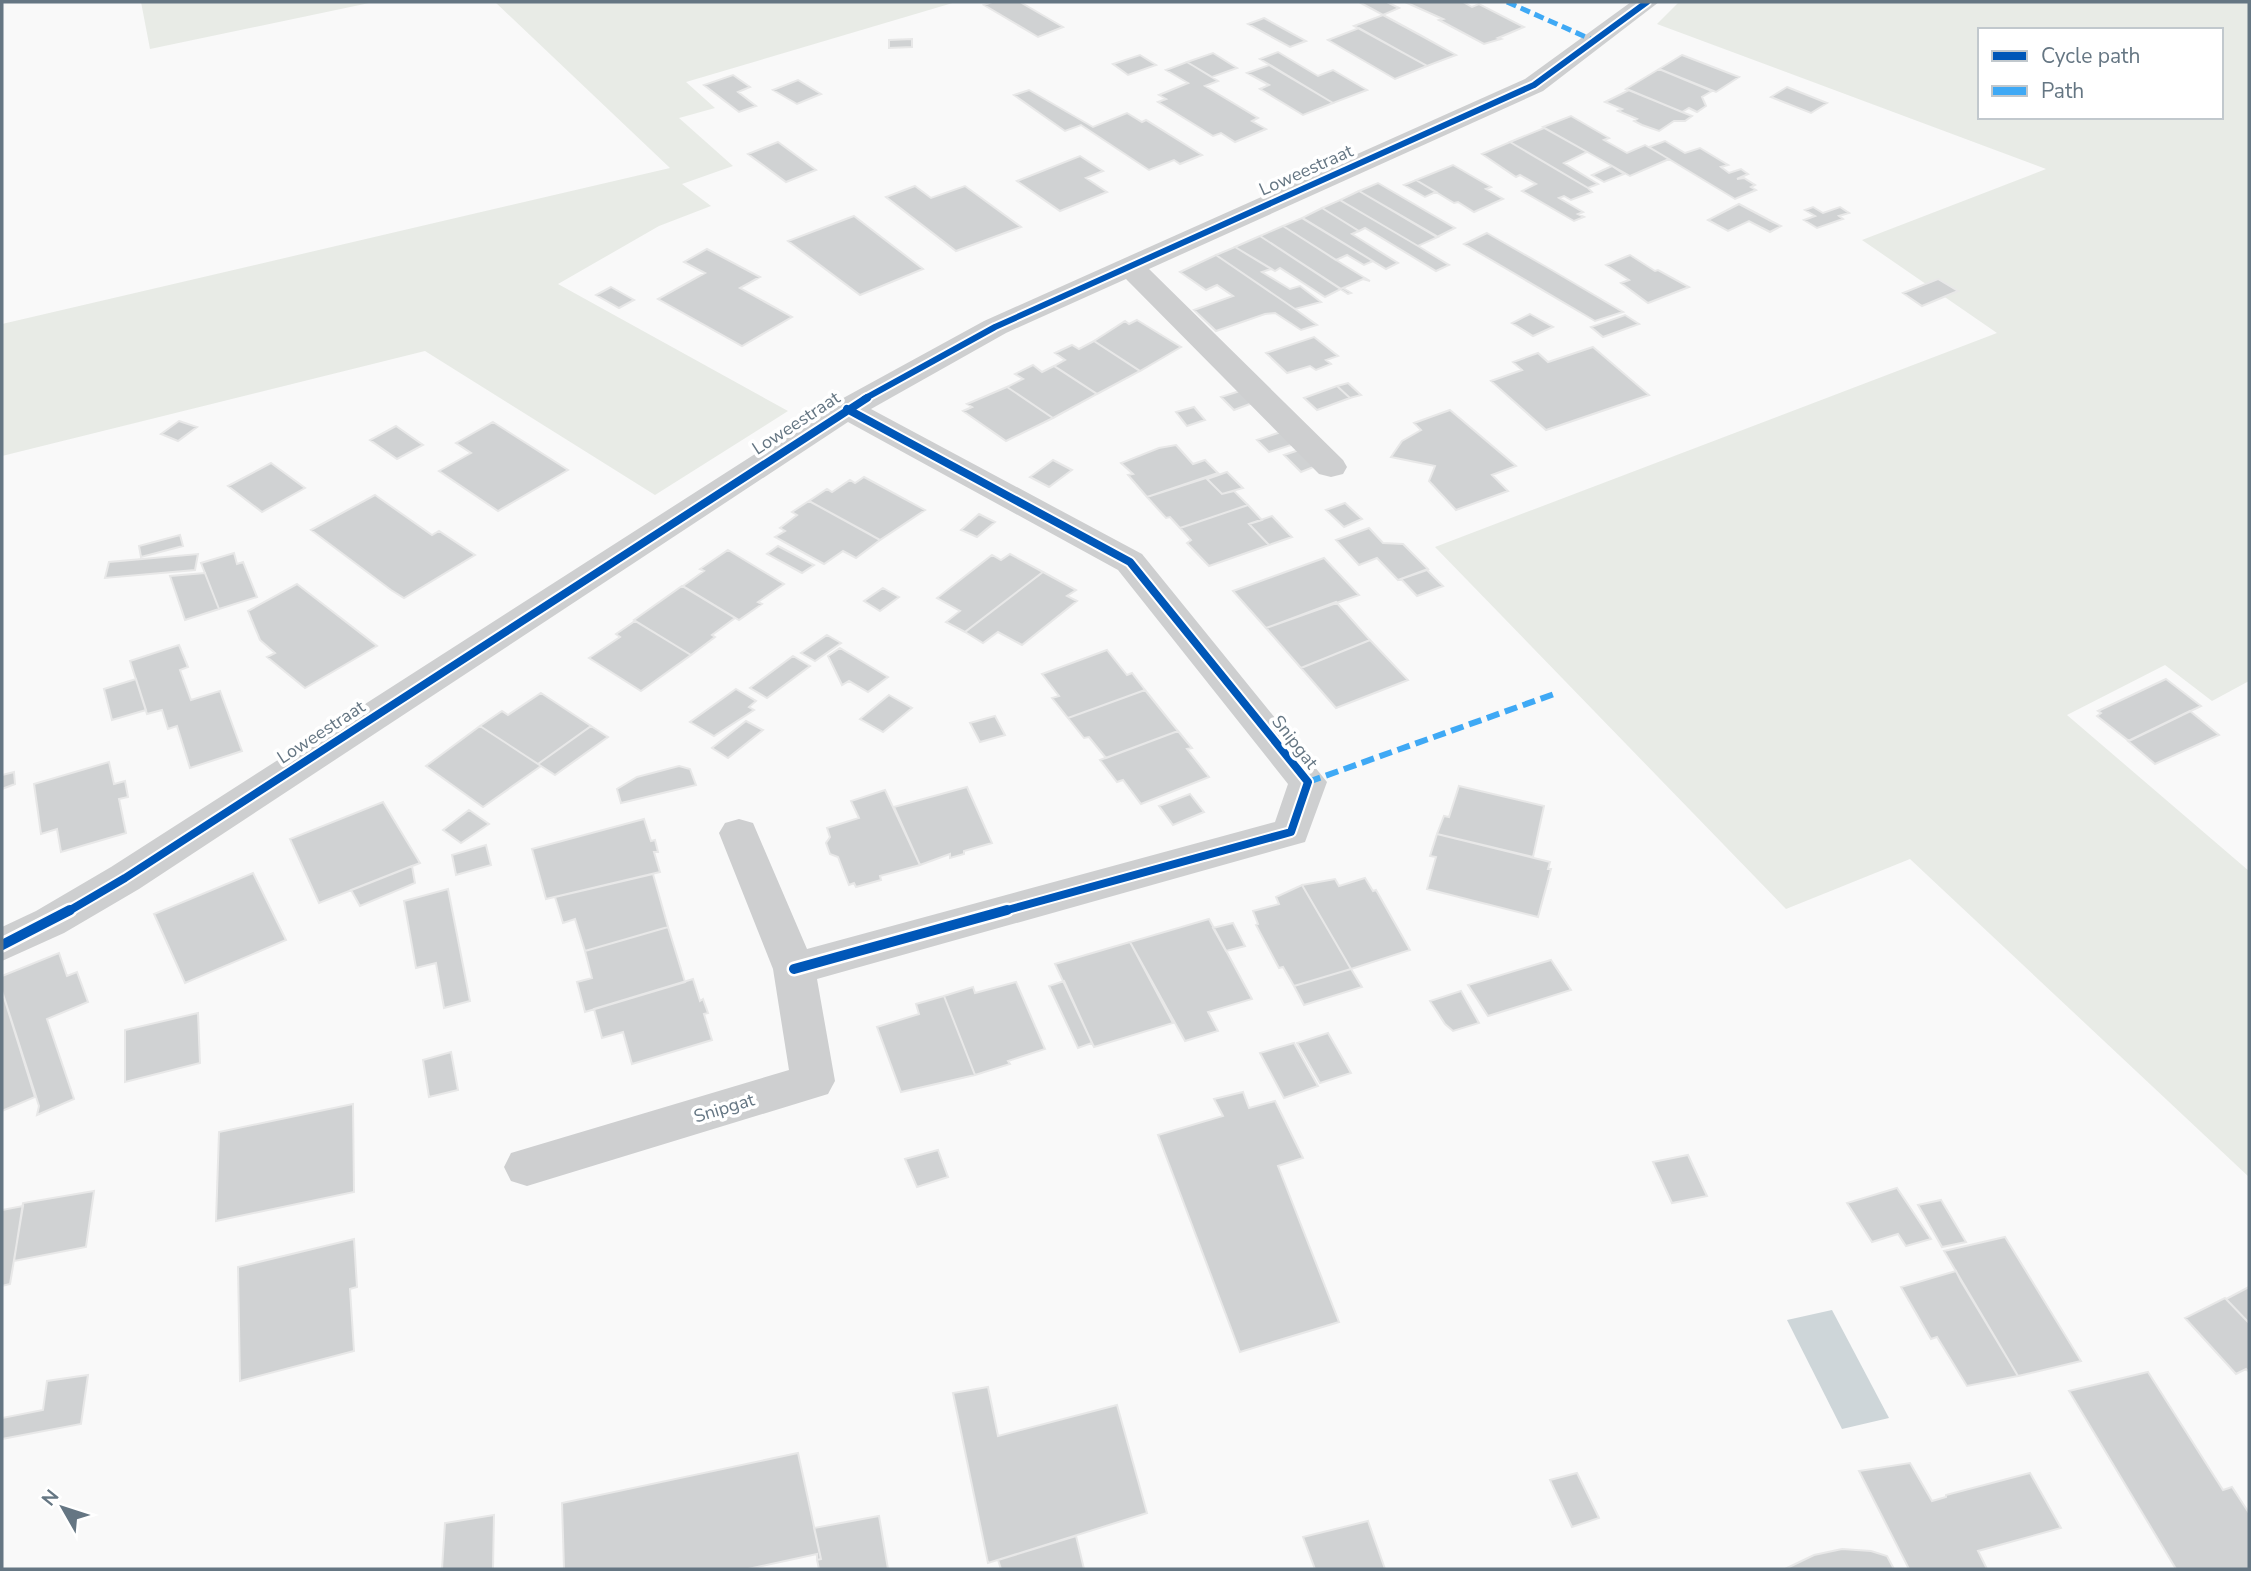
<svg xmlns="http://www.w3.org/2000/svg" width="2251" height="1571" font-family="'Nunito Sans',sans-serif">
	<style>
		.green { fill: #e8ebe6; fill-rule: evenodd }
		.water { fill: #ced6d9 }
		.building { fill: #d0d2d3; stroke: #e8e8e8; stroke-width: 2 }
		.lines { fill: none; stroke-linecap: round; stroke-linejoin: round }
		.minor { fill: #cecfd0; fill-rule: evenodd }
		.quiet-far1 { stroke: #3fa9f5; stroke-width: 5; stroke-dasharray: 10 5; stroke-linecap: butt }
		.quiet { stroke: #3fa9f5; stroke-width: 6; stroke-dasharray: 13 6; stroke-linecap: butt }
		.cycleway-far2-casing { stroke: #fff; stroke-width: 10 }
		.cycleway-far1-casing { stroke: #fff; stroke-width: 12 }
		.cycleway-casing { stroke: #fff; stroke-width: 15 }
		.cycleway-far2 { stroke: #0057b8; stroke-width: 6 }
		.cycleway-far1 { stroke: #0057b8; stroke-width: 8 }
		.cycleway { stroke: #0057b8; stroke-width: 10 }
		.labels { text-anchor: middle; stroke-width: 7; stroke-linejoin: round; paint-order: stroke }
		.street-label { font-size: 18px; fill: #657683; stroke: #fff }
	</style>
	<rect width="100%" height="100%" fill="#f9f9f9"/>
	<path class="green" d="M141,2h233l-224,47z
		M495,2h461l-270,80 29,26 -36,10 54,48 -51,18 29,22 -52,20 -101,58 230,127 -133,84 -230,-144 -423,105v-132l668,-156z
		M1679,2h570v679l-37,20 -47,-36 -98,50 182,156v306l-339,-318 -124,50 -351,-362 562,-214 -135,-93 184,-71 -389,-145zM1980,30h241v87h-241z"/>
	<path class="water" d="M1832,1310l57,108 -47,11 -55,-109z"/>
	<path class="building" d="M992,2h28l43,25 -25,10 -54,-32z
		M1359,2h28l12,6 -16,7z
		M1405,2h58l9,5 7,-3 45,23 -26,11 3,1 -17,5 -45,-24 4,-1z
		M1383,15l37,20 36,20 -29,11 -73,-40z
		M1264,18l42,23 -16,6 -42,-23z
		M1359,28l68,38 -32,13 -67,-39z
		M912,39v8l-23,1v-8z
		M1278,52l40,24 15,-6 34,20 -34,13 -73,-44z
		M1213,53l24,15 -25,9 -25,-15z
		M1140,55l16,10 -28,10 -15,-11z
		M1682,55l57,22 -23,15 -57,-23z
		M1187,62l31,19 -13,5 53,32 -6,3 14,8 -31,13 -14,-9 -8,3 -55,-34 8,-3 -7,-4 29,-12 -22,-13z
		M1269,65l64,38 -30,12 -43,-26 9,-4 -22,-12z
		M1659,69l53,22 -10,6 4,9 -9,6 -8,-4 -7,4 -56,-23z
		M733,75l17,12 -12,5 18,14 -17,6 -35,-27z
		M798,80l23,14 -24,10 -24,-14z
		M1787,87l40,16 -16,10 -40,-16z
		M1029,90l64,37 34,-14 15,9 4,-2 56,35 -22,9 -6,-4 -25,10 -68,-45 -16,6 -51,-36z
		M1629,90l53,22 10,4 -7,5h-11l-15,10 -17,-6 -8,-4 3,-2 -19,-8 4,-2 -17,-7z
		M1571,116l38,22 -5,2 23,13 18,-8 24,14 -39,17 -87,-49z
		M1544,128l43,24 -23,11 34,21 -10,4 -78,-46z
		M1665,141l20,12 15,-5 28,17 -7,2 8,6 12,-4 7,5 -11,5 7,-1 11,7 -4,2 5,3 -21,9 -86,-52z
		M778,142l38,28 -30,12 -38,-28z
		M1510,142l78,46 4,4 -21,8 -7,-4 -5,2 24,14 -5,2 6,3 -10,4 -52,-30 14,-7 -16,-9 -4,2 -34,-23z
		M1080,156l23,15 -17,7 21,14 -47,19 -43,-30z
		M1453,165l38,22 -5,2 17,10 -29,13 -16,-10 -4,1 -38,-23z
		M1612,166l12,8 -20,8 -12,-7z
		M1416,180l20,12 -11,5 -21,-12z
		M1378,183l77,45 -18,9 -78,-46z
		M915,186l16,12 34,-12 56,41 -65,24 -70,-54z
		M1359,191l79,46 -20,9 -78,-46z
		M1340,200l78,46 31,19 -13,6 -71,-43 -6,3 -37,-23z
		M1739,204l32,17 10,5 -11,6 -21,-11 -21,10 -20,-11z
		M1813,207l10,6 17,-6 9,6 -10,3 4,3 -26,9 -13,-8 11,-4 -10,-6z
		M1322,208l37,23 -7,3 46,29 -12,6 -84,-51z
		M854,216l69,53 -63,26 -72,-54z
		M1302,218l2,1 69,42 -9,4 -17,-10 -11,5 -53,-34z
		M1283,226l61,39 26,16 -7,-2 -20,9 8,5 -3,1 -88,-58z
		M1487,233l63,36 73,43 -28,9 -131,-77z
		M1260,236l81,53 -16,8 -45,-29 -5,3 -40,-24z
		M1235,247l36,22 -9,3 28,17 10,-3 21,16 -26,7 -79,-54z
		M707,249l53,28 -20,11 52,29 -50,29 -84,-47 47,-26 -21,-11z
		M1216,255l79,54 22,16 -16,5 -26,-17 -10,1 -49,17 -22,-21 39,-14 -16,-11 -11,5 -26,-18z
		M1630,255l25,16 3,-1 31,17 -41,16 -27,-20 8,-3 -23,-15z
		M1938,279l20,12 -36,15 -19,-13z
		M611,287l23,13 -15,8 -23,-13z
		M1530,314l23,13 -20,9 -21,-13z
		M1625,315l14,9 -36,13 -12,-10z
		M1137,320l44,27 -41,24 -46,-30 31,-20 4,3z
		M1314,337l24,19 -12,4 5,4 -15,6 -6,-4 -23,7 -21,-20z
		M1094,341l46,30 -43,23 -43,-28 11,-6 -10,-7 17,-8 7,4z
		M1593,347l56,48 -103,35 -55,-49 31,-11 -9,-8 25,-9 10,9z
		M1033,365l9,7 12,-6 43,28 -44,24 -46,-31 16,-8 -8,-5z
		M1348,383l13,12 -11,3 -13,-12z
		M1337,386l13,12 -33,12 -13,-12z
		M1007,387l46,31 -47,23 -43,-30 9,-4 -5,-3z
		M1243,390l12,12 -21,8 -13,-13z
		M1194,407l11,13 -18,6 -11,-14z
		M1450,410l66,56 -24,9 16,16 -52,19 -27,-29 6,-15 -44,-9 11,-16 19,-11 -7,-7z
		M179,421l18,6 -19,14 -17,-7z
		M493,422l75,48 -70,41 -59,-40 32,-18 -15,-10z
		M396,426l27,19 -26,14 -27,-19z
		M1281,432l13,12 -25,8 -12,-12z
		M1176,445l17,19 12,-4 13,13 -71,24 -19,-22 5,-1 -12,-11 38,-15z
		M1299,450l17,16 -15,6 -17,-17z
		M1053,460l19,10 -23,17 -19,-10z
		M271,463l34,25 -43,24 -34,-26z
		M1227,472l16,16 -21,6 -15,-15z
		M864,477l61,33 -45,30 -71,-39 18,-12 5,3 18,-12 5,3z
		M1206,478l16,16 12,-3 14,14 -68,23 -10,-11 -4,1 -19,-21z
		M375,495l57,40 7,-4 36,24 -71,43 -13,-8 -80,-60z
		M809,501l59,32 12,7 -24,18 -13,-7 -19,13 -49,-27 10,-6 -5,-3 17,-13 -5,-3z
		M1345,503l17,16 -18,8 -18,-17z
		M1248,505l14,15 -13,4 20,21 -60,21 -22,-23 4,-3 -11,-12z
		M979,514l16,8 -18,15 -16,-7z
		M1272,516l20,21 -23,8 -20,-21z
		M1369,528l14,15 20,1 25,25 -30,11 -21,-22 -18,7 -23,-25z
		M180,535l3,11 -42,11 -2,-11z
		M778,546l36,19 -12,8 -35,-19z
		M728,550l56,34 -26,18 4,2 -23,16 -56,-34 21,-15 -4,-2z
		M234,553l3,11 6,-2 14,35 -38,12 -18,-46z
		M198,554l-3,16 -90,8 4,-16z
		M1010,554l33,18 -78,60 -19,-10 14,-11 -23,-13 55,-43 9,5z
		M1324,558l35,37 -93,33 -33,-37z
		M1427,570l16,16 -26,10 -16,-17z
		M1043,572l33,18 -9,6 10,5 -55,44 -24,-13 -15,11 -18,-11z
		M205,573l14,36 -34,11 -15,-44z
		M297,584l80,62 -72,42 -38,-31 8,-4 -15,-13 -12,-29z
		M682,586l53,32 -23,17 3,2 -24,18 -57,-35z
		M883,588l16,9 -19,14 -16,-10z
		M1336,602l34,38 -69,28 -35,-40z
		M635,621l56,34 -50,36 -52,-33 31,-21 -4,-3z
		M827,635l14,8 -26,18 -14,-8z
		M1370,640l38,40 -72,28 -35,-40z
		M179,645l9,22 -8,3 11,30 29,-9 22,60 -52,17 -13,-42 -9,3 -6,-19 -15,4 -17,-53z
		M840,648l48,29 -20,15 -19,-11 -7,4 -14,-29z
		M1107,650l20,25 5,-2 13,17 -77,28 -16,-20 7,-2 -17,-22z
		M793,656l17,10 -43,32 -17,-10z
		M136,679l10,31 -34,10 -8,-31z
		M2166,679l35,27 -72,35 -32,-25 4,-3 -3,-2z
		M736,689l20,12 -7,6 5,3 -40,26 -24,-14z
		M1145,690l33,41 -72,27 -17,-21 -5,1 -16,-20z
		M541,693l50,33 -53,38 -58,-38 22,-15 6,4z
		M889,695l23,13 -29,24 -23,-13z
		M2190,711l29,24 -64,29 -27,-23z
		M995,716l10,19 -25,7 -10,-19z
		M746,721l17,9 -35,28 -16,-10z
		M480,726l61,40 -58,41 -57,-41z
		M591,726l17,11 -53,38 -17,-11z
		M1178,731l14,17 -5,1 22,28 -68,27 -18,-24 -6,2 -17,-22z
		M109,762l5,22 11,-3 3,16 -9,2 7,34 -65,19 -4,-23 -16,5 -7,-50z
		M679,766l11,3 6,16 -75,18 -4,-14 20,-12z
		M14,772l1,12 -13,5v-14z
		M1459,786l85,20 -11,51 -96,-23 7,-18 5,1z
		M967,787l25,56 -28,8v3l-14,4v-4l-30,11 -26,-58z
		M885,790l35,75 -40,11 1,4 -25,7 -2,-4 -5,2 -11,-28 -8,-3 -4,-11 4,-6 -3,-9 32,-10 -8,-17z
		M1190,794l14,18 -31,13 -14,-19z
		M383,802l37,61 -101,40 -29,-64z
		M469,810l20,14 -28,19 -18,-13z
		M644,819l7,22 4,-1 3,12h-4l6,20 -114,27 -14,-50z
		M1437,834l113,28 -2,7h3l-13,48 -111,-28 9,-32 -6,-1z
		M486,845l5,20 -35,10 -4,-20z
		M412,866l3,17 -55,23 -9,-16z
		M253,873l33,67 -101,43 -31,-69z
		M653,874l15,53 -83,24 -10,-32 -12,4 -8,-26z
		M1365,878l8,13 3,-1 34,60 -59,19 -49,-84 33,-6 4,7z
		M1302,885l49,84 -57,17 -11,-19 -4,1 -23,-43 2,-1 -5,-13 26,-7 -3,-7z
		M448,889l22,112 -26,7 -8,-45 -20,5 -12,-67z
		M1209,919l43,80 -44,13 10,19 -33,10 -55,-99z
		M1233,923l12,23 -19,5 -13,-23z
		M668,927l17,55 -100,30 -8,-30 15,-4 -7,-27z
		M1130,942l43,81 -79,24 -39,-83z
		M59,953l8,23 10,-4 11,30 -41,17 27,80 -37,16 2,-9 -37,-115v-15z
		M1551,960l20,30 -83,26 -20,-31z
		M1351,969l11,18 -58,18 -10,-19z
		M693,979l7,22 3,-2 5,14 -4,1 8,26 -80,24 -9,-32 -21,6 -8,-29z
		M1064,981l28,62 -14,5 -29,-62z
		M1016,982l29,67 -37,12 2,3 -35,11 -31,-79 29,-9 2,6z
		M2,991l33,106 -33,14z
		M1461,991l18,32 -26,8 -8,-7 -15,-23z
		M944,996l31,79 -74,17 -24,-65 42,-13 -3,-10z
		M198,1013l2,50 -75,19v-52z
		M1328,1033l23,40 -31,10 -23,-40z
		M1294,1043l24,43 -34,12 -24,-45z
		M451,1052l7,38 -29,7 -6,-37z
		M1243,1092l6,16 26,-7 28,57 -25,8 61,156 -99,30 -82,-217 65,-19 -9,-17z
		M353,1104l1,88 -138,29 3,-89z
		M938,1150l10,27 -31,10 -12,-28z
		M1688,1155l19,41 -35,7 -19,-41z
		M1897,1188l34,51 -25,7 -8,-12 -26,8 -25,-39z
		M94,1191l-8,56 -72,14 9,-58z
		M1941,1200l25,42 -24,5 -24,-42z
		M23,1206l-13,78 -8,2v-76z
		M2005,1237l76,124 -63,15 -74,-125z
		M354,1239l3,48 -7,2 4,62 -114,30 -2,-114z
		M1956,1271l5,10 57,95 -51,10 -30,-49 -6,2 -30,-52z
		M2249,1287v36l-23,-24z
		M2225,1298l24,25v49l-3,-3 -10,5 -51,-56z
		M2148,1372l75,118 9,-3 17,26v56h-73l-107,-178z
		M88,1375l-7,49 -79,15v-21l41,-8 4,-29z
		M988,1387l10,49 119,-31 30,108 -159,50 -35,-170z
		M798,1453l23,106 -4,1v-6l-69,15h-184l-2,-66z
		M1910,1463l22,38 14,-4v-2l84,-22 31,55 -83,23 9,18h-78l-50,-98z
		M1577,1473l22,45 -27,9 -22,-47z
		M494,1515l-1,54h-51l3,-46z
		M879,1516l9,53h-69l-2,-9 4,-1 -7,-31z
		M1368,1521l17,48h-70l-12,-32z
		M1076,1536l8,33h-83l-3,-9z
		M1842,1549l29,2 16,5 7,13h-109l29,-14z"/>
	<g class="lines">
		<path class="minor" d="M1631,2h28l-116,89 -394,178 194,191 4,7 -4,7 -12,3 -12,-3 -193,-195 -120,54 -135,76 271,145 185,228 -22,60 -488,137 18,102 -7,13 -301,92 -16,-5 -7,-14 7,-14 278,-83 -16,-101 -54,-136 6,-10 14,-4 14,4 54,126 468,-127 13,-38 -170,-214 -270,-148 -709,467 -75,44 -62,28v-34l34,-16 75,-44 725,-465 148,-81 541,-242z"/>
		<path class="quiet-far1" d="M1507,2l88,39"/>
		<path class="quiet" d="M1308,782l249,-89"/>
		<g class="cycleway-far2-casing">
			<path id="cycleway-far2" d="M864,399l131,-72 539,-242 113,-83"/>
		</g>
		<g class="cycleway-far1-casing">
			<path id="cycleway-far1" d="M847,409l283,153 178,220 -17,50 -291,80
				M67,912l58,-34 742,-480"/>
		</g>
		<g class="cycleway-casing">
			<path id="cycleway" d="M2,945l68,-35
				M794,969l213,-59"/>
		</g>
		<use href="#cycleway-far2" class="cycleway-far2"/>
		<use href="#cycleway-far1" class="cycleway-far1"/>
		<use href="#cycleway" class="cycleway"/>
	</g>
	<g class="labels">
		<g class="street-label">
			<text transform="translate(1306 170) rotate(-24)" y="6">Loweestraat</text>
			<text transform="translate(796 423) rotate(-33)" y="6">Loweestraat</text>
			<text transform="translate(321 732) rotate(-33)" y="6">Loweestraat</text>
			<text transform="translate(1295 742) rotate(52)" y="6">Snipgat</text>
			<text transform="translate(724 1108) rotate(-17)" y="6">Snipgat</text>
		</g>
	</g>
	<rect width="2251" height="1571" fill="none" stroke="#657683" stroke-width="7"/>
	<rect x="1978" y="28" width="245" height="91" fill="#ffffff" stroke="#c1c8cd" stroke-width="2"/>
	<rect x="1992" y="51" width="35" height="10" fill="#0057b8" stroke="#c1c8cd" stroke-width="2"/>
	<text x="2041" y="63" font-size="21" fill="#657683">Cycle path</text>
	<rect x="1992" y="86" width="35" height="10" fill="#3fa9f5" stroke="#c1c8cd" stroke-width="2"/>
	<text x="2041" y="98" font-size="21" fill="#657683">Path</text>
	<g transform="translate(63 1508) rotate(309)" stroke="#ffffff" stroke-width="5" paint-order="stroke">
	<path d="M0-5L12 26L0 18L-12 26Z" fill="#657683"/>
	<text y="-10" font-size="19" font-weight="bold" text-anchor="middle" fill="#657683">N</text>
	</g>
</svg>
